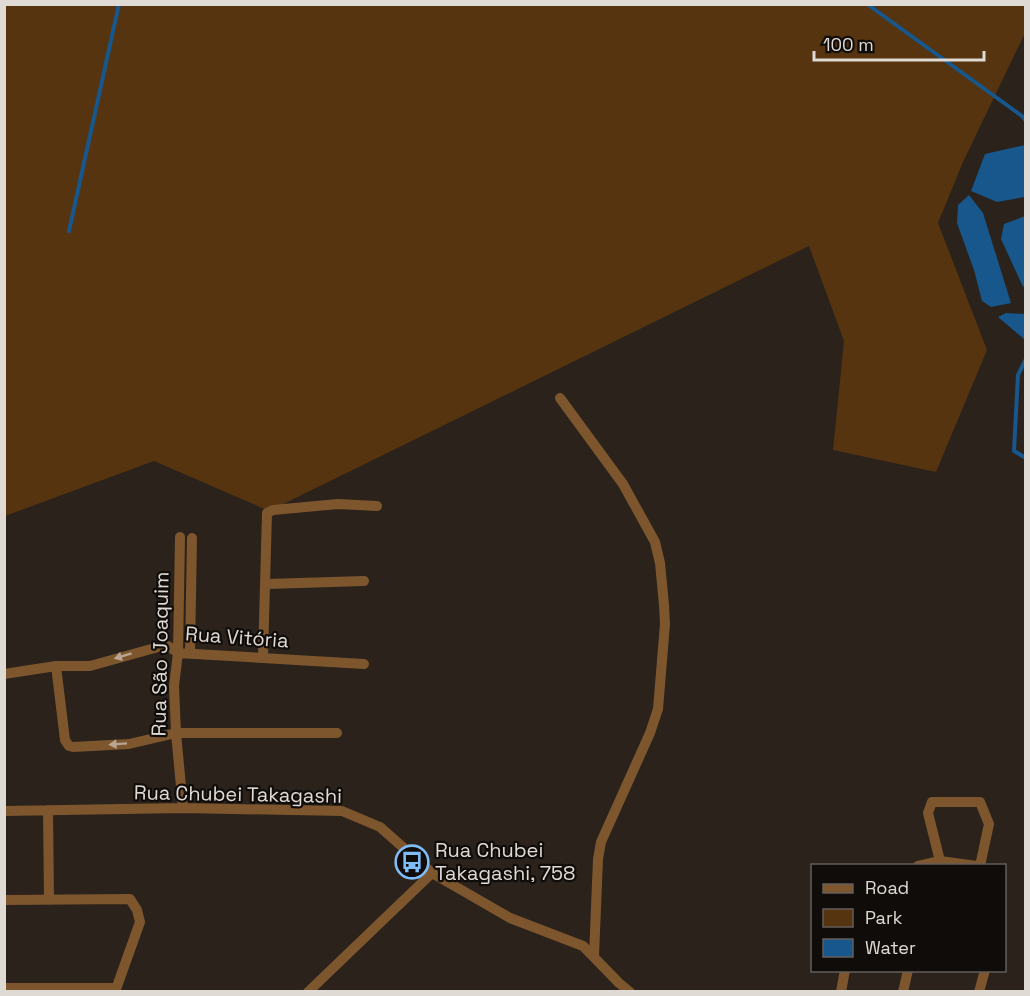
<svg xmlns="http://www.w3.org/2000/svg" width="1030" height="996" font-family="'Space Grotesk',sans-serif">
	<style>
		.green { fill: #55340f }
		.water { fill: #17578c }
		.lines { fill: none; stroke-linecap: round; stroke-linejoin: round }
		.stream { stroke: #17578c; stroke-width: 4 }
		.street { stroke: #7d562e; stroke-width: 10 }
		.oneway { fill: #b8a592 }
		.labels { text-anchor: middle; stroke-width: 4.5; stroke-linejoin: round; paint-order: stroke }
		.street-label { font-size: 20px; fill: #e0dad5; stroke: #100c09 }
		.poi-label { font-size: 20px; fill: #e0dad5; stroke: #100c09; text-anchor: start }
	</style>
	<rect width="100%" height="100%" fill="#2a221b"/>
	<path class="green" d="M5,5h1020v28l-62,129 -25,61 49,127 -51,122 -103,-22 11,-109 -35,-95 -540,265 -115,-50 -149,55z"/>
	<path class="water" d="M1025,145v52l-28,5 -26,-11 14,-37z
		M969,195l14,18 28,90 -20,4 -9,-6 -8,-31 -17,-47 1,-18z
		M1025,216l1,69 -3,2 -22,-48 3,-15z
		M1006,313l19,1v26l-27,-23z"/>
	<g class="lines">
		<path class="stream" d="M867,4l155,112 4,5
			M69,231l50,-227
			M1026,359l-8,16 -4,76 12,7"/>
		<path class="street" d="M560,398l63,86 32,58 5,21 4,42 1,19 -7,85 -8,24 -49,109 -3,17 -4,97
			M180,537l-2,116 -4,33 2,47 7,75
			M267,584l97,-3
			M190,653l2,-115
			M263,657l4,-144 6,-3 65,-6 39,2
			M56,666l9,74 4,6 4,1 56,-3 47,-11h161
			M4,674l52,-8h34l72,-20h6l10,7 186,11
			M48,810l1,90
			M4,811l179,-3 159,3 38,16 52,46 78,45 73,28 36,37 11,9
			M918,866l22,-5 37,5
			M939,866l1,-5 -12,-48 4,-11h48l9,22 -9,42
			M4,900l126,-1 7,11 3,12 -25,70
			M4,988h112
			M308,992l124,-119
			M841,992l4,-22
			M903,992l5,-22
			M979,992l6,-22"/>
	</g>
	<defs><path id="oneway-solid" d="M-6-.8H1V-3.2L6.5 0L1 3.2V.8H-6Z" transform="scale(1.5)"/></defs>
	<g class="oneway">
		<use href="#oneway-solid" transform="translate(123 656) rotate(163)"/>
		<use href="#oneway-solid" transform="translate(118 744) rotate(176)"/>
	</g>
	<defs>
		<g id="bus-ring" transform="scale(1.725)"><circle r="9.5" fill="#100c09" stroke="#7fbdfa" stroke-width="1.5"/><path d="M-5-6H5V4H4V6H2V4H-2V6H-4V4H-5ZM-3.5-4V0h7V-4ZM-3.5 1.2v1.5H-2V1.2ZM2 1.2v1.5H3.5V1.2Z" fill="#7fbdfa"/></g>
	</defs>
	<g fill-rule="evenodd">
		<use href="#bus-ring" x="412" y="862"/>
	</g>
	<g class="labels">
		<g class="street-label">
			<text transform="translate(237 637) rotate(4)" y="7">Rua Vitória</text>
			<text transform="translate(160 654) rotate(-89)" y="7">Rua São Joaquim</text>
			<text transform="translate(238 794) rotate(1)" y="7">Rua Chubei Takagashi</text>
		</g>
		<g class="poi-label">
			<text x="435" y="857">Rua Chubei<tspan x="435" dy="23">Takagashi, 758</tspan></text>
		</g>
	</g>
	<rect width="1030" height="996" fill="none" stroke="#e0dad5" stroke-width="12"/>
	<rect x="811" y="864" width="195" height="108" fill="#100c09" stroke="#635e5b" stroke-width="1.5"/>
	<rect x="823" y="884" width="30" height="9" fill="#7d562e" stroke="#635e5b" stroke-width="1.5"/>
	<text x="865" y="894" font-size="18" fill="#e0dad5">Road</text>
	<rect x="823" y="909" width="30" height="18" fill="#55340f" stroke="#635e5b" stroke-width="1.5"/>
	<text x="865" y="924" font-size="18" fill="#e0dad5">Park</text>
	<rect x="823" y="939" width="30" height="18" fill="#17578c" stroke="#635e5b" stroke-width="1.5"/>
	<text x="865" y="954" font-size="18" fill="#e0dad5">Water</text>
	<path d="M814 51v9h170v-9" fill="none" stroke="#e0dad5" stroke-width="3"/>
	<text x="823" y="51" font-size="18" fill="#e0dad5" stroke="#100c09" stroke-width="4.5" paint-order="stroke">100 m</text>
</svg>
